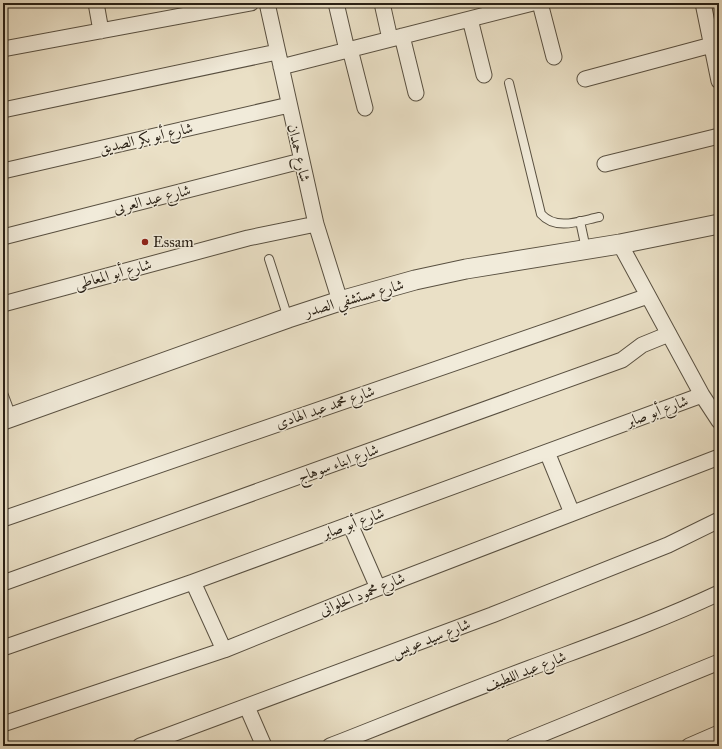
<svg xmlns="http://www.w3.org/2000/svg" width="722" height="749" font-family="'IM FELL Great Primer',Amiri,serif">
	<style>
		.lines { fill: none; stroke-linecap: round; stroke-linejoin: round }
		.service-casing { stroke: #595041; stroke-width: 10 }
		.minor-casing { stroke: #595041; stroke-width: 17 }
		.tertiary-casing { stroke: #595041; stroke-width: 21 }
		.service { stroke: #f1ebda; stroke-width: 8 }
		.minor { stroke: #f1ebda; stroke-width: 15 }
		.tertiary { stroke: #f1ebda; stroke-width: 19 }
		.poi-dot { fill: #8f2418; stroke: #f1ebda; stroke-width: 1.5 }
		.labels { text-anchor: middle; stroke-width: 3; stroke-linejoin: round; paint-order: stroke }
		.street-label { font-size: 15px; fill: #292015; stroke: #f1ebda }
		.poi-label { font-size: 15px; fill: #292015; stroke: #f1ebda; text-anchor: start }
	</style>
	<rect width="100%" height="100%" fill="#eae0c6"/>
	<filter id="stains"><feTurbulence type="fractalNoise" baseFrequency=".005" numOctaves="4"/><feColorMatrix values="0 0 0 0 .2 0 0 0 0 .09 0 0 0 0 .02 0 0 0 .5 -.17"/></filter>
	<radialGradient id="worn" r=".72"><stop offset=".6" stop-color="#630" stop-opacity="0"/><stop offset="1" stop-color="#630" stop-opacity=".3"/></radialGradient>
	<g class="lines">
		<g class="service-casing">
			<path id="service" d="M509,83l32,131c15,17 39,7 58,3
				M580,221l6,28
				M269,259l19,59
				M3,393l9,24"/>
		</g>
		<g class="minor-casing">
			<path id="minor" d="M96,3l5,28
				M267,3l49,221 24,77
				M336,3l11,47
				M382,3l8,36
				M540,3l14,54
				M703,3l16,78
				M470,19l14,56
				M402,36l14,57
				M3,49l248,-46
				M350,49l15,59
				M281,67l252,-64
				M585,79l134,-36
				M3,110l274,-58
				M605,164l114,-28
				M3,171l286,-66
				M3,237l298,-76
				M620,244l82,151 17,26
				M3,304l245,-66 68,-14
				M547,452l25,61
				M3,519l645,-223
				M350,524l28,64
				M193,582l31,68
				M3,583l619,-223 20,-15 27,-11
				M3,648l190,-66 509,-187
				M247,707l17,39
				M3,724l221,-74 154,-62 341,-131
				M140,746l352,-131 176,-70 51,-25
				M330,746c66,-26 133,-53 200,-78 64,-24 127,-46 189,-75
				M513,746l206,-84
				M689,746l30,-13"/>
		</g>
		<g class="tertiary-casing">
			<path id="tertiary" d="M3,420l285,-102 52,-17 75,-21 51,-11 154,-25 99,-20"/>
		</g>
		<use href="#service" class="service"/>
		<use href="#minor" class="minor"/>
		<use href="#tertiary" class="tertiary"/>
	</g>
	<circle class="poi-dot" cx="145" cy="242" r="4"/>
	<g class="labels">
		<g class="street-label">
			<text transform="translate(146 138) rotate(-13)" y="5">شارع أبو بكر الصديق</text>
			<text transform="translate(299 153) rotate(77)" y="5">شارع حمدان</text>
			<text transform="translate(152 199) rotate(-14)" y="5">شارع عيد العربى</text>
			<text transform="translate(113 274) rotate(-15)" y="5">شارع أبو المعاطى</text>
			<text transform="translate(354 298) rotate(-16)" y="5">شارع مستشفي الصدر</text>
			<text transform="translate(325 407) rotate(-19)" y="5">شارع محمد عبد الهادى</text>
			<text transform="translate(657 411) rotate(-20)" y="5">شارع أبو صابر</text>
			<text transform="translate(338 463) rotate(-20)" y="5">شارع ابناء سوهاج</text>
			<text transform="translate(353 523) rotate(-20)" y="5">شارع أبو صابر</text>
			<text transform="translate(362 594) rotate(-22)" y="5">شارع محمود الحلوانى</text>
			<text transform="translate(431 638) rotate(-21)" y="5">شارع سيد عويس</text>
			<text transform="translate(525 671) rotate(-21)" y="5">شارع عبد اللطيف</text>
		</g>
		<g class="poi-label">
			<text x="153" y="247">Essam</text>
		</g>
	</g>
	<rect width="722" height="749" fill="none" stroke="#eae0c6" stroke-width="16"/>
	<rect x="4" y="4" width="714" height="741" fill="none" stroke="#292015" stroke-width="2"/>
	<rect x="8" y="8" width="706" height="733" fill="none" stroke="#292015"/>
	<rect width="100%" height="100%" filter="url(#stains)"/>
	<rect width="100%" height="100%" fill="url(#worn)"/>
</svg>
